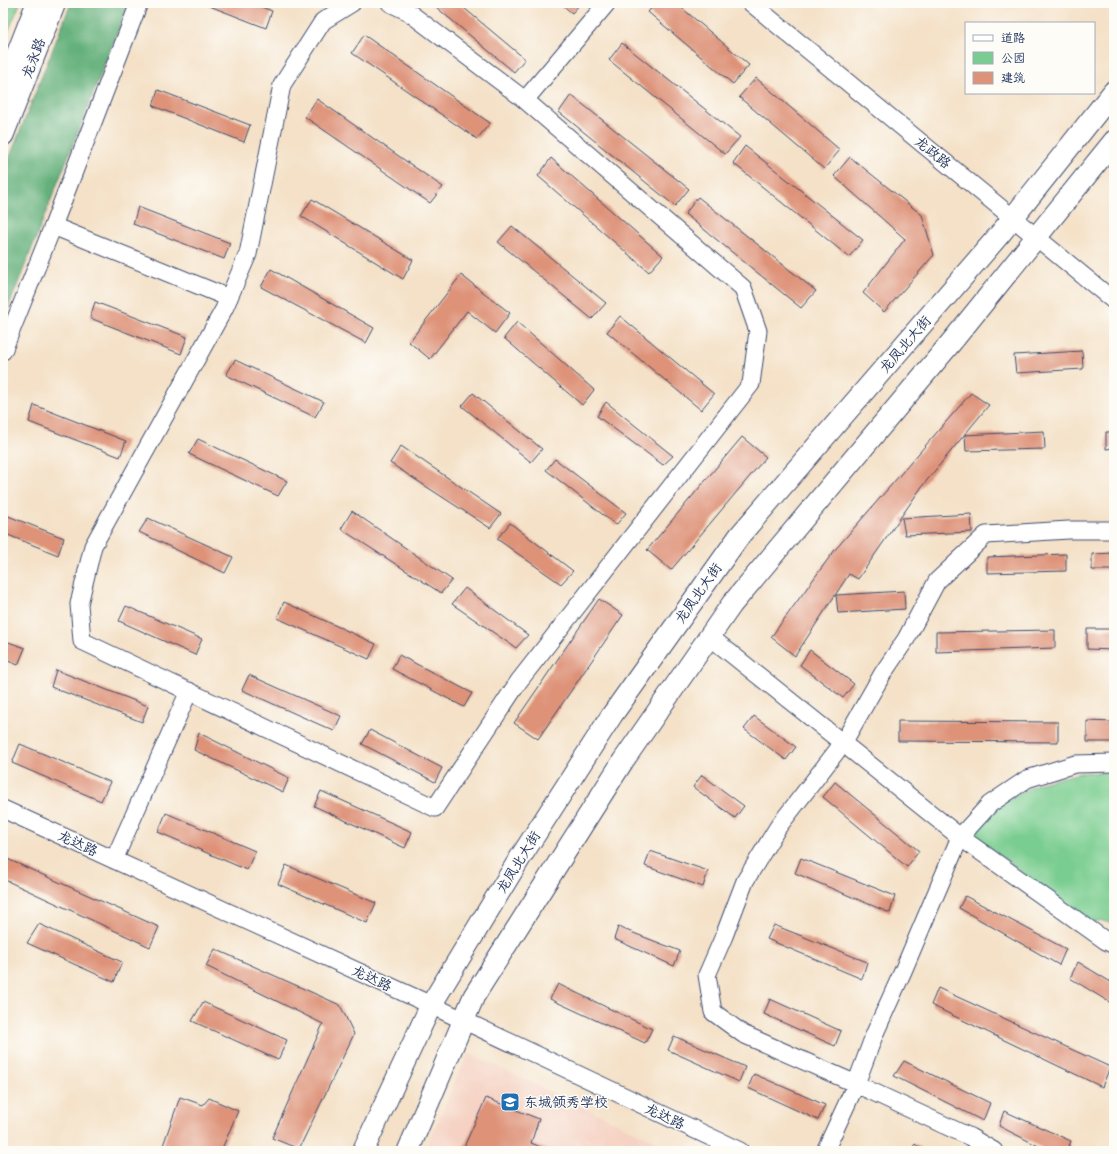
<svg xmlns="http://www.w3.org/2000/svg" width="1117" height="1154" font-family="'Playpen Sans','LXGW WenKai TC',sans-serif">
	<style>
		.built { fill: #f5d2c3 }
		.green { fill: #7acd90; stroke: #4a7e77 }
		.forest { fill: #63b07a; stroke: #3f706c }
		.building { fill: #de9379 }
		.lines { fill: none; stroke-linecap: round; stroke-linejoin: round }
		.minor-casing { stroke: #3c4a6e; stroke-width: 19 }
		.major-casing { stroke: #3c4a6e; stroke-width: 23 }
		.minor { stroke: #fff; stroke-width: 17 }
		.major { stroke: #fff; stroke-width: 21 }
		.labels { text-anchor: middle; stroke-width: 3; stroke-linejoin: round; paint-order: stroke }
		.street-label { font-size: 14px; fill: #1b2f5e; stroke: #fdfcf7 }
		.poi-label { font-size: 14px; fill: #1b2f5e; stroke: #fdfcf7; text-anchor: start }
	</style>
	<rect width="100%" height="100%" fill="#fdfcf7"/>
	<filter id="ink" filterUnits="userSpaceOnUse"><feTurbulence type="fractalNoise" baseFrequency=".025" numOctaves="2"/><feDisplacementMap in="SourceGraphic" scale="8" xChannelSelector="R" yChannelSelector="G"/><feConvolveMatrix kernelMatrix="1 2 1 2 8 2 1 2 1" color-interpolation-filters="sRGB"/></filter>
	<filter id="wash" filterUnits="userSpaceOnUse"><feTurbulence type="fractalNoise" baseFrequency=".012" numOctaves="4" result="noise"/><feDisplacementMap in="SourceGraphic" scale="16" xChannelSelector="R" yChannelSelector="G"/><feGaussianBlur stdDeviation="0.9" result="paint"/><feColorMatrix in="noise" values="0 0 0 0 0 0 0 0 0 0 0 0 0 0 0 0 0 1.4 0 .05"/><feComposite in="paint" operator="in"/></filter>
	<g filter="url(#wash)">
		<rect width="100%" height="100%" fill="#f4e1c7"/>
		<path class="built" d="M468,1053l209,98h-252z"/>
		<path class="green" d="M3,3h17l-17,41z
			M1114,772v149l-2,2 -11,-2 -11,4 -118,-91 31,-32 34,-18 43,-11z"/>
		<path class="forest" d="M71,3h58l-126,318v-147z"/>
		<g id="blocks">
			<path class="building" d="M202,3h49l21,8 -6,17z
				M431,3h27l67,56 -11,13z
				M560,3h21l-9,10z
				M656,3h20l73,62 -16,19 -85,-72z
				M364,35l126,88 -13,16 -125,-86z
				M622,43l118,94 -15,17 -116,-94z
				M756,78l84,72 -16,19 -85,-72z
				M158,90l92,35 -6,17 -91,-36z
				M571,95l118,94 -14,17 -116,-94z
				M317,99l126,88 -13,16 -125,-86z
				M745,146l118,94 -14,17 -116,-94z
				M850,157l72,58 12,40 -50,57 -21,-19 42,-54 -71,-63z
				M551,158l112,98 -14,16 -111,-96z
				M698,197l118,94 -15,17 -116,-94z
				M312,199l101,61 -10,19 -102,-63z
				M138,207l92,36 -6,16 -91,-35z
				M512,226l94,77 -14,16 -94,-77z
				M271,269l103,59 -8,15 -105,-56z
				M461,275l49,38 -15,20 -28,-22 -37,48 -21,-17z
				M95,302l92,35 -6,17 -91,-36z
				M620,316l94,78 -13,16 -94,-78z
				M517,322l77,68 -12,15 -78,-67z
				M1082,351l1,18 -67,4 -2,-18z
				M235,360l89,42 -9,15 -89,-42z
				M473,393l69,56 -11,13 -69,-56z
				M971,393l18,12 -66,80 -65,94 -9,-5 -54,82 -24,-19 63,-86z
				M606,402l67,54 -10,9 -66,-49z
				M34,405l92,36 -6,16 -91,-35z
				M1044,431l1,18 -79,2 -1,-16z
				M1106,432h8v16l-8,1z
				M742,437l24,20 -95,113 -24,-20z
				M198,439l89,42 -9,15 -89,-42z
				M401,446l100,68 -11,14 -100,-65z
				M555,459l71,54 -10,12 -70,-55z
				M352,511l100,69 -11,13 -100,-64z
				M3,514l61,24 -6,17 -55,-22z
				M971,514l1,18 -67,3 -3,-17z
				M148,518l85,39 -8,16 -86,-41z
				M510,523l63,48 -12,13 -64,-45z
				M1114,553v17h-22v-16z
				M1066,554v17l-79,2v-16z
				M465,588l63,47 -12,13 -64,-44z
				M904,591l1,18 -67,4 -2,-18z
				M599,599l24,16 -85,124 -24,-16z
				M284,602l92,42 -7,15 -92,-41z
				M126,606l76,33 -7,16 -76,-34z
				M1087,629h27v21l-27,-1z
				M1055,630v18l-119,4v-20z
				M3,640l22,8 -7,17 -15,-6z
				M810,650l44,34 -11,14 -43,-33z
				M399,655l73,38 -8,14 -72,-38z
				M56,670l92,36 -6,16 -91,-35z
				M249,675l92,41 -7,15 -92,-41z
				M754,716l42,31 -10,13 -42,-31z
				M898,721l160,1v20l-160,-1z
				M1087,721l27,1v20h-27z
				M370,730l72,38 -7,14 -73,-38z
				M199,733l90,45 -6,14 -89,-42z
				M20,744l90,38 -9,19 -89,-38z
				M702,775l42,31 -9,12 -42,-31z
				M835,782l84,69 -12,16 -84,-70z
				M321,791l91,41 -7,16 -91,-42z
				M166,813l89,38 -8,19 -89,-38z
				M650,851l58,20 -5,16 -58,-21z
				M3,857l156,70 -9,20 -147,-68z
				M801,858l94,38 -5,17 -95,-40z
				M286,865l90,38 -9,20 -89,-39z
				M965,896l101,53 -7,16 -100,-57z
				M39,924l83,38 -8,20 -87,-39z
				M774,925l93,37 -5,17 -95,-40z
				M618,927l62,24 -6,15 -60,-27z
				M215,949l125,56 14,29 -55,115 -27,-11 51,-114 -117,-58z
				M1078,962l36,22v21l-44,-27z
				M558,984l94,45 -7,14 -95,-44z
				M938,988l172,79 -8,20 -171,-82z
				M770,999l71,32 -6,15 -71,-32z
				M203,1002l84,38 -9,20 -86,-39z
				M674,1036l71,31 -6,15 -71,-32z
				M904,1061l86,42 -7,18 -89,-45z
				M754,1074l71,31 -7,15 -70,-32z
				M180,1097l23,8 6,-7 29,13 -17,40h-60z
				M486,1098l53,21 -8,24 19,8h-88z
				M1004,1111l67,30 -4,10h-19l-49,-25z
				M915,1144l9,7h-14z"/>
		</g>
	</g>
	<g filter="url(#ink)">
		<use href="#blocks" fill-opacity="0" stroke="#3c4a6e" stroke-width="1"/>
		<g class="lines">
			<g class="minor-casing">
				<path id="minor" d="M139,3l-86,223 176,72
					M352,3l-29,18 -41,64 -34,169 -24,55 -131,237 -14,58 3,37 353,167 84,-127 232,-297 7,-53 -15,-43 -218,-188 -118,-89 -17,-8
					M751,3l363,298
					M525,100l82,-97
					M3,351l50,-125
					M709,636l251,201 146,104 8,4
					M3,809l428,196 309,146
					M114,860l75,-169
					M825,1151l31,-67 -113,-50 -30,-22 -6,-37 17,-39 21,-55 33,-54 65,-84 40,-70 23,-34 31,-58 49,-46 83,-5h45
					M994,1151l-24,-14 -114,-53 19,-51 28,-62 57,-134 30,-33 37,-25 48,-15 39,-1"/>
			</g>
			<g class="major-casing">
				<path id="major" d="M3,90l34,-87
					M3,135l52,-132
					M363,1151l68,-146 89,-147 92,-143 128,-180 260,-301 114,-143
					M408,1151l66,-155 149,-235 109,-157 222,-265 160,-198"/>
			</g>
			<use href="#minor" class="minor"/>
			<use href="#major" class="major"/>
		</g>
	</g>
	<defs>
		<g id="school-square" transform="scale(1)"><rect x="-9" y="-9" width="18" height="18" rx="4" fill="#1f6fb2" stroke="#fdfcf7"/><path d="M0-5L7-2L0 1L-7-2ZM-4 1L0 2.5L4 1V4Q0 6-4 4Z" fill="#fff"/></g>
	</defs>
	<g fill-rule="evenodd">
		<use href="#school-square" x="510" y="1102"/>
	</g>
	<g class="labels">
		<g class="street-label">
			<text transform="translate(33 58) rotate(-69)" y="5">龙永路</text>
			<text transform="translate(933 152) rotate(39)" y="5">龙政路</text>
			<text transform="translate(905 344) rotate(-49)" y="5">龙凤北大街</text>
			<text transform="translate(698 593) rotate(-55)" y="5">龙凤北大街</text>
			<text transform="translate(78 843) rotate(25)" y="5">龙达路</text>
			<text transform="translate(518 862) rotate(-58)" y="5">龙凤北大街</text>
			<text transform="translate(372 978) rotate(25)" y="5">龙达路</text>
			<text transform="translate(665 1116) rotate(25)" y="5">龙达路</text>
		</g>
		<g class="poi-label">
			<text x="524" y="1107">东城领秀学校</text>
		</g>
	</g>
	<rect width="1117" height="1154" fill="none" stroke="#fdfcf7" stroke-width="16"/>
	<rect x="965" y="22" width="130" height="72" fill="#fdfcf7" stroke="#a3aaba"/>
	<rect x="973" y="35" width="20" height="6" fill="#ffffff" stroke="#a3aaba"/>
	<text x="1001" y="42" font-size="12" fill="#1b2f5e">道路</text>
	<rect x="973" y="52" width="20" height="12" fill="#7acd90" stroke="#a3aaba"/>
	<text x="1001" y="62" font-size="12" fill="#1b2f5e">公园</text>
	<rect x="973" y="72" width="20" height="12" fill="#de9379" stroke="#a3aaba"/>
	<text x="1001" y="82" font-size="12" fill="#1b2f5e">建筑</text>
</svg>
